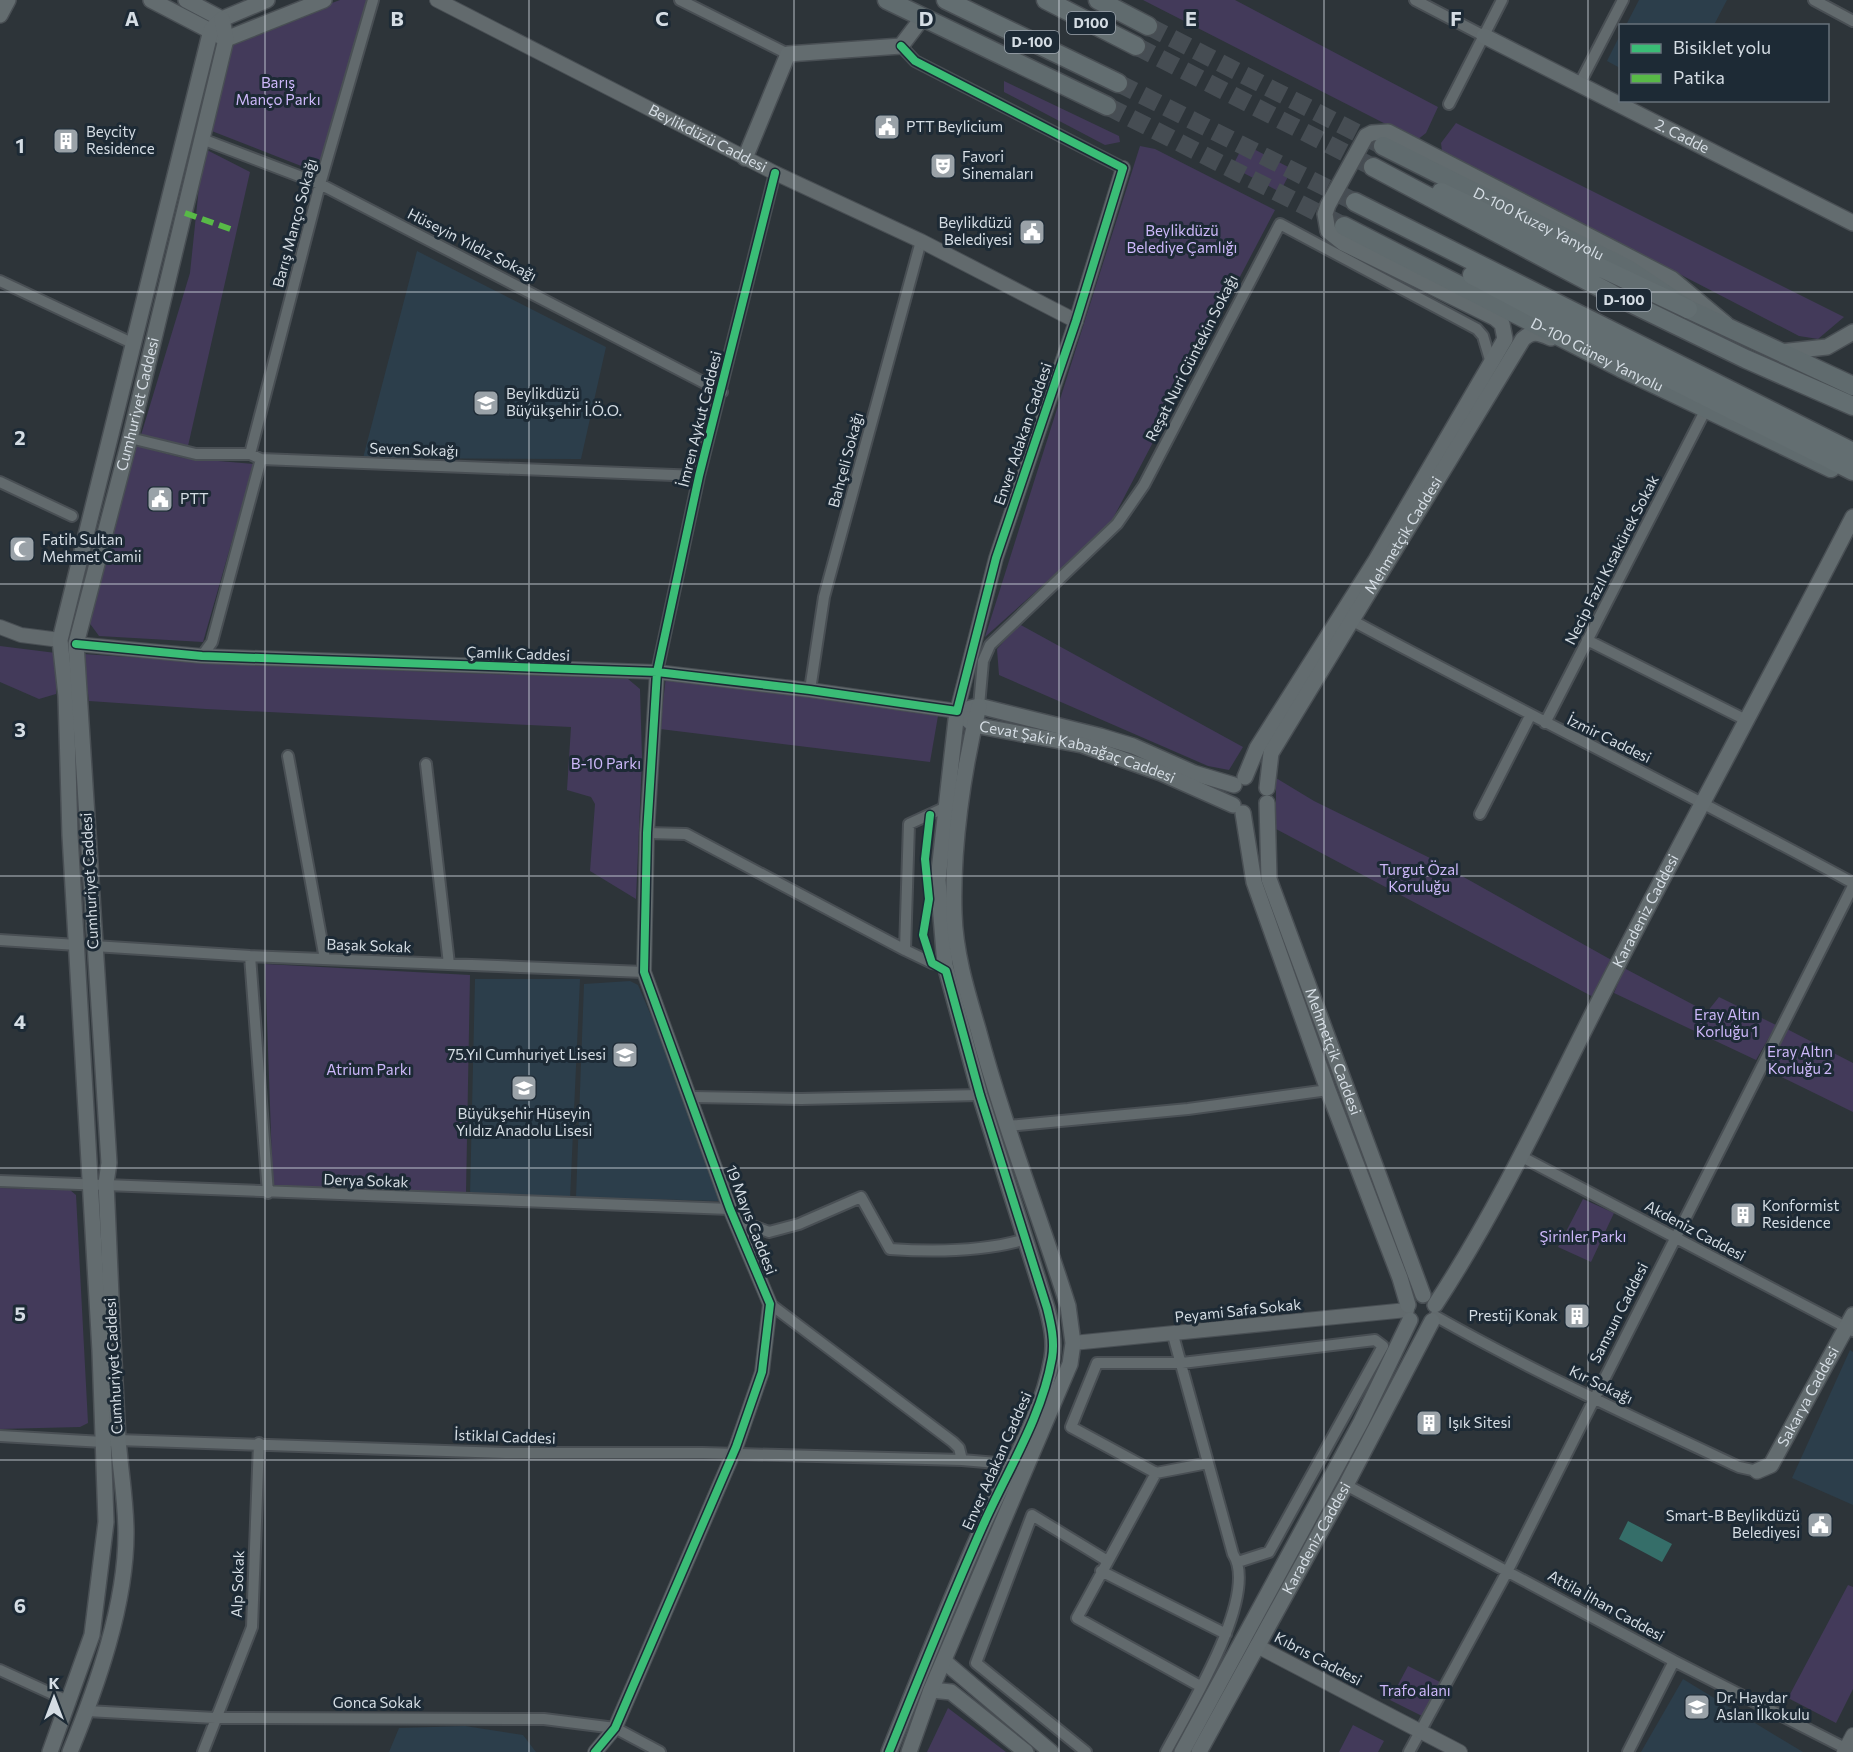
<svg xmlns="http://www.w3.org/2000/svg" width="1853" height="1752" font-family="Commissioner,sans-serif">
	<style>
		.built { fill: #2c3e4b }
		.green { fill: #433a5a }
		.water { fill: #356e69 }
		.lines { fill: none; stroke-linecap: round; stroke-linejoin: round }
		.primary-tunnel { stroke: #464d53; stroke-width: 18; stroke-dasharray: 18 9; stroke-linecap: butt }
		.trunk-tunnel { stroke: #464d53; stroke-width: 18; stroke-dasharray: 18 9; stroke-linecap: butt }
		.minor-casing { stroke: #494f54; stroke-width: 14 }
		.tertiary-casing { stroke: #494f54; stroke-width: 16 }
		.secondary-casing { stroke: #494f54; stroke-width: 18 }
		.primary-casing { stroke: #494f54; stroke-width: 21 }
		.trunk-casing { stroke: #494f54; stroke-width: 21 }
		.minor { stroke: #626a6d; stroke-width: 10 }
		.tertiary { stroke: #626a6d; stroke-width: 14 }
		.secondary { stroke: #636c6f; stroke-width: 15 }
		.primary { stroke: #606b6e; stroke-width: 18 }
		.trunk { stroke: #636e71; stroke-width: 18 }
		.quiet { stroke: #58b947; stroke-width: 6; stroke-dasharray: 12 6; stroke-linecap: butt }
		.cycleway-casing { stroke: #1d2a35; stroke-width: 11 }
		.cycleway { stroke: #3abd76; stroke-width: 8 }
		.grid { fill: none; stroke: #d5dde4; stroke-width: 1.5; stroke-opacity: 0.55 }
		.labels { text-anchor: middle; stroke-width: 6; stroke-linejoin: round; paint-order: stroke }
		.shield { fill: #1d2a35; stroke: #9ea7b0; stroke-width: 1.5 }
		.shield-label { font-size: 14px; font-weight: bold; fill: #d5dde4 }
		.park-label { font-size: 15px; fill: #cdb8fa; stroke: #1d2a35 }
		.poi-label { font-size: 15px; fill: #d5dde4; stroke: #1d2a35; text-anchor: start }
		.street-label { font-size: 15px; fill: #d5dde4; stroke: #1d2a35 }
		.grid-label { font-size: 20px; text-anchor: middle; font-weight: bold; fill: #d5dde4; stroke: #1d2a35; stroke-width: 6; stroke-linejoin: round; paint-order: stroke }
	</style>
	<rect width="100%" height="100%" fill="#2d3439"/>
	<path class="built" d="M1639,0h88l-13,25h-88z
		M1620,35v33l-13,-7z
		M417,251l189,96 -25,112 -218,-1z
		M475,979h105l-10,220 -100,-3z
		M630,981l8,4 60,140 21,76 -143,-4 8,-213z
		M1850,1350l3,2v153l-61,-27z
		M1683,1679l90,55 30,18h-162z
		M465,1726l58,9 13,17h-147l10,-24z"/>
	<path class="green" d="M340,0h27l-48,173 -115,-45 25,-87z
		M1143,0h92l203,107 -12,26 -9,7z
		M1004,81l115,55 1,6 -15,3 -101,-53z
		M1456,123l388,194 -26,22 -19,-3 -357,-185 -1,-8z
		M1244,144l48,25 -12,23 -48,-25z
		M1140,146l15,3 120,61 -166,316 -124,111z
		M203,148l47,24 -62,274 -47,-11 49,-162z
		M133,445l50,13 71,6 -51,178 -104,-6 -11,-15z
		M1019,624l224,123 -14,23 -21,-4 -209,-91 -2,-26z
		M0,646l56,7v41l-17,5 -39,-17z
		M83,654l165,11 380,14 12,10 2,69 -6,141 -46,-28 5,-67 -4,-7 -24,-7 4,-63 -365,-18 -117,-8z
		M666,676l272,40 -8,46 -270,-33z
		M1276,778l38,23 114,56 187,105 -18,37 -321,-170z
		M265,964l205,11 -4,218 -193,-2z
		M1624,968l83,44 12,-15 57,28 -20,35 -142,-67z
		M1785,1028l68,35v49l-88,-43z
		M0,1188l70,2 6,5 12,228 -8,4 -80,2z
		M1583,1199l31,14 -23,49 -33,-15z
		M1848,1585l5,2v102l-17,34 -48,-25z
		M1408,1666l32,16 -18,34 -32,-16z
		M948,1708l58,44h-79z
		M1353,1725l31,16 -6,11h-39z"/>
	<path class="water" d="M1628,1521l44,23 -10,18 -43,-23z"/>
	<g class="lines">
		<path class="primary-tunnel" d="M1148,26l231,118
			M1107,106l237,120"/>
		<path class="trunk-tunnel" d="M1136,46l237,121
			M1118,83l237,119"/>
		<g class="minor-casing">
			<path id="minor" d="M680,0l108,54
				M1415,0l69,36
				M1814,0l39,21
				M901,46l14,15 208,107
				M1580,83l43,-83
				M1449,104l53,-104
				M202,139l118,45 402,208
				M0,281l134,63
				M130,438l66,16h54l11,5 438,17
				M250,454l70,-270 53,-184
				M0,482l72,34
				M1353,621c166,89 334,172 500,262
				M1587,640l161,81
				M202,656l10,-14 49,-183
				M657,672l42,-196 76,-303
				M810,690l14,-93 97,-356
				M979,706l4,-45 7,-16 127,-121 27,-39 136,-261 197,105 6,7 8,27
				M1545,723l161,-314
				M288,756l37,203
				M426,764l23,200
				M1480,814l50,-98
				M647,833l39,1 219,116 27,13 13,2
				M0,940l77,5
				M94,946l156,10 394,16
				M905,950l4,-126 37,-17
				M250,956l18,237
				M692,1097l109,2 179,-4
				M1008,1126l180,-17 140,-19
				M1522,1157l331,174
				M0,1181l730,28
				M734,1219l35,13 30,-8 62,-27 29,52c44,3 93,3 136,-10
				M770,1304l183,138 6,6 3,12
				M1435,1316c99,56 201,103 304,151l18,4
				M0,1436l103,6 15,-2 387,13h198l259,7 35,3 11,7
				M1156,1473l52,-10
				M1346,1485l328,176 179,91
				M1101,1571l125,63
				M0,1670l70,32
				M1200,1686l-123,-68 79,-145 -85,-46 26,-64h85l193,-23 8,6 -114,206 -31,10
				M87,1711l128,7 329,1 71,9 45,24
				M203,1752l49,-125 7,-184
				M1086,1752l-110,-89 56,-148 74,45
				M1166,1752c21,-40 94,-157 67,-198l-60,-219
				M1409,1752l99,-182 345,-684
				M1628,1752l46,-91"/>
		</g>
		<g class="tertiary-casing">
			<g id="tertiary">
				<path id="s1" d="M437,0l338,173 146,68 155,80"/>
				<path d="M0,627l21,8 39,5"/>
				<path d="M76,644l126,12 455,16 153,18 147,21 39,-153 80,-237 47,-153"/>
				<path d="M1073,1343l334,-33"/>
				<path d="M1257,1646l203,106"/>
				<path d="M595,1752l20,-24 121,-281 26,-75 8,-68 -40,-95 -86,-237 3,-139 10,-161"/>
				<path d="M1844,1752l9,-17"/>
			</g>
		</g>
		<g class="secondary-casing">
			<g id="secondary">
				<path d="M151,0l75,39 98,-39"/>
				<path d="M186,0l36,19"/>
				<path d="M0,15l8,-15"/>
				<path id="s2" d="M1484,36l369,187"/>
				<path d="M745,158l43,-104 113,-8 22,-29"/>
				<path d="M1780,352l47,-5 26,-15"/>
				<path d="M970,708l9,-2 121,30 33,10 61,27 40,12"/>
				<path id="s3" d="M967,719l7,6 108,20 79,28 72,32"/>
				<path d="M1245,777l12,-29 119,-188 129,-221 -3,-15 -7,-6 -152,-75 -15,-12 -3,-17 3,-9 38,-69 6,-3 16,-1 284,147 54,45"/>
				<path id="s4" d="M1267,788l4,-35 252,-414c10,-9 16,-6 28,-1"/>
				<path id="s5" d="M1267,803l2,76 154,416"/>
				<path d="M1243,813l11,69 74,208 72,188 8,27"/>
				<path id="s6" d="M1435,1305c71,-108 123,-226 182,-339 78,-151 159,-299 236,-449"/>
				<path id="s7" d="M1757,1471l14,-6 82,-150"/>
				<path d="M945,1662l106,90"/>
				<path d="M931,1690l20,2 75,60"/>
				<path d="M50,1752l42,-117 14,-113 -6,-171 -30,-516 -4,-139 -6,-56 151,-610 11,-11 45,-19"/>
				<path id="s8" d="M70,1752c27,-66 56,-147 56,-219 0,-32 -6,-64 -8,-95 -5,-85 -8,-170 -12,-255l3,-20 -33,-519 54,-206 96,-399 -4,-20"/>
				<path d="M889,1752c31,-77 62,-155 96,-231 24,-53 57,-105 67,-163 3,-17 -1,-34 -5,-50l-67,-213 -35,-130 -7,-85 19,-169"/>
				<path d="M909,1752l22,-62 139,-326 3,-21 -5,-37c-29,-92 -65,-183 -90,-277 -11,-37 -23,-76 -24,-116 -2,-66 9,-143 25,-207"/>
				<path d="M1182,1752l179,-330 49,-102"/>
				<path id="s9" d="M1199,1752l147,-267 86,-164"/>
			</g>
		</g>
		<g class="primary-casing">
			<g id="primary">
				<path d="M887,0l220,106"/>
				<path d="M1098,0l50,26"/>
				<path id="s10" d="M1383,146l245,123 60,40 165,77"/>
				<path id="s11" d="M1344,226l277,142 210,100"/>
			</g>
		</g>
		<g class="trunk-casing">
			<path id="trunk" d="M946,0l172,83
				M1046,0l90,46
				M1373,167l239,127 134,65 107,47
				M1441,192l247,117
				M1355,202l498,250
				M1472,275l137,73 244,123"/>
		</g>
		<use href="#minor" class="minor"/>
		<use href="#tertiary" class="tertiary"/>
		<use href="#secondary" class="secondary"/>
		<use href="#primary" class="primary"/>
		<use href="#trunk" class="trunk"/>
		<path class="quiet" d="M185,213l48,17"/>
		<g class="cycleway-casing">
			<path id="cycleway" d="M76,644l126,12 455,16 153,18 147,21 39,-153 80,-237 47,-153 -208,-107 -14,-15
				M595,1752l20,-24 121,-281 26,-75 8,-68 -40,-95 -86,-237 3,-139 10,-161 42,-196 76,-303
				M889,1752c31,-77 62,-155 96,-231 24,-53 57,-105 67,-163 3,-17 -1,-34 -5,-50l-67,-213 -34,-124 -14,-8 -9,-28 6,-36 -4,-40 5,-44"/>
		</g>
		<use href="#cycleway" class="cycleway"/>
	</g>
	<path class="grid" d="M265,0v1752M529,0v1752M794,0v1752M1059,0v1752M1324,0v1752M1588,0v1752M0,292h1853M0,584h1853M0,876h1853M0,1168h1853M0,1460h1853"/>
	<defs>
		<g id="civic-square" transform="scale(1.35)"><rect x="-9" y="-9" width="18" height="18" rx="4" fill="#9aa2a8" stroke="#1d2a35"/><path d="M-.6-6.5H3V-4.5H.6V-3L4-1V1h2V6H-6V1h2V-1L-.6-3ZM-1.2 2.5V6h2.4V2.5Z" fill="#fff"/></g>
		<g id="building-square" transform="scale(1.35)"><rect x="-9" y="-9" width="18" height="18" rx="4" fill="#9aa2a8" stroke="#1d2a35"/><path d="M-4-6H4V6H1V3H-1V6H-4ZM-2.5-4.3h1.7v1.8h-1.7ZM.8-4.3h1.7v1.8H.8ZM-2.5-1h1.7V.8h-1.7ZM.8-1h1.7V.8H.8Z" fill="#fff"/></g>
		<g id="theatre-square" transform="scale(1.35)"><rect x="-9" y="-9" width="18" height="18" rx="4" fill="#9aa2a8" stroke="#1d2a35"/><path d="M-5-5.5Q0-4 5-5.5V0Q5 5 0 6Q-5 5-5 0ZM-3.3-2.5H-1v1.5H-3.3ZM1-2.5H3.3v1.5H1ZM-2.8 1Q0 5.5 2.8 1Z" fill="#fff"/></g>
		<g id="school-square" transform="scale(1.35)"><rect x="-9" y="-9" width="18" height="18" rx="4" fill="#9aa2a8" stroke="#1d2a35"/><path d="M0-5L7-2L0 1L-7-2ZM-4 1L0 2.5L4 1V4Q0 6-4 4Z" fill="#fff"/></g>
		<g id="mosque-square" transform="scale(1.35)"><rect x="-9" y="-9" width="18" height="18" rx="4" fill="#9aa2a8" stroke="#1d2a35"/><path d="M3.5-4.9A6 6 0 1 0 3.5 4.9A5 5 0 1 1 3.5-4.9Z" fill="#fff"/></g>
	</defs>
	<g fill-rule="evenodd">
		<use href="#civic-square" x="887" y="127"/>
		<use href="#building-square" x="66" y="141"/>
		<use href="#theatre-square" x="943" y="166"/>
		<use href="#civic-square" x="1032" y="232"/>
		<use href="#school-square" x="486" y="403"/>
		<use href="#civic-square" x="160" y="499"/>
		<use href="#mosque-square" x="22" y="549"/>
		<use href="#school-square" x="625" y="1055"/>
		<use href="#school-square" x="524" y="1088"/>
		<use href="#building-square" x="1743" y="1215"/>
		<use href="#building-square" x="1577" y="1316"/>
		<use href="#building-square" x="1429" y="1423"/>
		<use href="#civic-square" x="1820" y="1525"/>
		<use href="#school-square" x="1697" y="1707"/>
	</g>
	<g class="labels">
		<g class="shield">
			<rect x="1067" y="12" width="48" height="22" rx="4.5"/>
			<rect x="1005" y="31" width="54" height="22" rx="4.5"/>
			<rect x="1597" y="289" width="54" height="22" rx="4.5"/>
		</g>
		<g class="shield-label">
			<text x="1091" y="28">D100</text>
			<text x="1032" y="47">D-100</text>
			<text x="1624" y="305">D-100</text>
		</g>
		<g class="park-label">
			<text x="278" y="88">Barış<tspan x="278" dy="17">Manço Parkı</tspan></text>
			<text x="1182" y="236">Beylikdüzü<tspan x="1182" dy="17">Belediye Çamlığı</tspan></text>
			<text x="606" y="769">B-10 Parkı</text>
			<text x="1419" y="875">Turgut Özal<tspan x="1419" dy="17">Koruluğu</tspan></text>
			<text x="1727" y="1020">Eray Altın<tspan x="1727" dy="17">Korluğu 1</tspan></text>
			<text x="1800" y="1057">Eray Altın<tspan x="1800" dy="17">Korluğu 2</tspan></text>
			<text x="369" y="1075">Atrium Parkı</text>
			<text x="1583" y="1242">Şirinler Parkı</text>
			<text x="1415" y="1696">Trafo alanı</text>
		</g>
		<g class="poi-label">
			<text x="906" y="132">PTT Beylicium</text>
			<text x="86" y="137">Beycity<tspan x="86" dy="17">Residence</tspan></text>
			<text x="962" y="162">Favori<tspan x="962" dy="17">Sinemaları</tspan></text>
			<text x="1012" y="228" text-anchor="end">Beylikdüzü<tspan x="1012" dy="17">Belediyesi</tspan></text>
			<text x="506" y="399">Beylikdüzü<tspan x="506" dy="17">Büyükşehir İ.Ö.O.</tspan></text>
			<text x="180" y="504">PTT</text>
			<text x="42" y="545">Fatih Sultan<tspan x="42" dy="17">Mehmet Camii</tspan></text>
			<text x="606" y="1060" text-anchor="end">75.Yıl Cumhuriyet Lisesi</text>
			<text x="524" y="1119" text-anchor="middle">Büyükşehir Hüseyin<tspan x="524" dy="17">Yıldız Anadolu Lisesi</tspan></text>
			<text x="1762" y="1211">Konformist<tspan x="1762" dy="17">Residence</tspan></text>
			<text x="1558" y="1321" text-anchor="end">Prestij Konak</text>
			<text x="1448" y="1428">Işık Sitesi</text>
			<text x="1800" y="1521" text-anchor="end">Smart-B Beylikdüzü<tspan x="1800" dy="17">Belediyesi</tspan></text>
			<text x="1716" y="1703">Dr. Haydar<tspan x="1716" dy="17">Aslan İlkokulu</tspan></text>
		</g>
		<g class="street-label">
			<text dy="5" stroke="none"><textPath href="#s2" startOffset="222">2. Cadde</textPath></text>
			<text dy="5" stroke="none"><textPath href="#s1" startOffset="304">Beylikdüzü Caddesi</textPath></text>
			<text transform="translate(295 223) rotate(-75)" y="5">Barış Manço Sokağı</text>
			<text dy="5" stroke="none"><textPath href="#s10" startOffset="174">D-100 Kuzey Yanyolu</textPath></text>
			<text transform="translate(472 245) rotate(27)" y="5">Hüseyin Yıldız Sokağı</text>
			<text dy="5" stroke="none"><textPath href="#s11" startOffset="284">D-100 Güney Yanyolu</textPath></text>
			<text transform="translate(1192 358) rotate(-63)" y="5">Reşat Nuri Güntekin Sokağı</text>
			<text dy="5" stroke="none"><textPath href="#s8" startOffset="1366">Cumhuriyet Caddesi</textPath></text>
			<text transform="translate(700 419) rotate(-76)" y="5">İmren Aykut Caddesi</text>
			<text transform="translate(1023 434) rotate(-71)" y="5">Enver Adakan Caddesi</text>
			<text transform="translate(414 450) rotate(2)" y="5">Seven Sokağı</text>
			<text transform="translate(846 460) rotate(-75)" y="5">Bahçeli Sokağı</text>
			<text dy="5" stroke="none"><textPath href="#s4" startOffset="290">Mehmetçik Caddesi</textPath></text>
			<text transform="translate(1612 560) rotate(-63)" y="5">Necip Fazıl Kısakürek Sokak</text>
			<text transform="translate(518 654) rotate(2)" y="5">Çamlık Caddesi</text>
			<text transform="translate(1609 739) rotate(26)" y="5">İzmir Caddesi</text>
			<text dy="5" stroke="none"><textPath href="#s3" startOffset="116">Cevat Şakir Kabaağaç Caddesi</textPath></text>
			<text transform="translate(90 881) rotate(-93)" y="5">Cumhuriyet Caddesi</text>
			<text dy="5" stroke="none"><textPath href="#s6" startOffset="447">Karadeniz Caddesi</textPath></text>
			<text transform="translate(369 946) rotate(2)" y="5">Başak Sokak</text>
			<text dy="5" stroke="none"><textPath href="#s5" startOffset="260">Mehmetçik Caddesi</textPath></text>
			<text transform="translate(366 1181) rotate(2)" y="5">Derya Sokak</text>
			<text transform="translate(751 1220) rotate(69)" y="5">19 Mayıs Caddesi</text>
			<text transform="translate(1695 1231) rotate(28)" y="5">Akdeniz Caddesi</text>
			<text transform="translate(1238 1311) rotate(-6)" y="5">Peyami Safa Sokak</text>
			<text transform="translate(1619 1313) rotate(-63)" y="5">Samsun Caddesi</text>
			<text transform="translate(114 1366) rotate(-93)" y="5">Cumhuriyet Caddesi</text>
			<text transform="translate(1601 1385) rotate(26)" y="5">Kır Sokağı</text>
			<text dy="5" stroke="none"><textPath href="#s7" startOffset="93">Sakarya Caddesi</textPath></text>
			<text transform="translate(505 1437) rotate(2)" y="5">İstiklal Caddesi</text>
			<text transform="translate(997 1461) rotate(-66)" y="5">Enver Adakan Caddesi</text>
			<text dy="5" stroke="none"><textPath href="#s9" startOffset="244">Karadeniz Caddesi</textPath></text>
			<text transform="translate(238 1584) rotate(-88)" y="5">Alp Sokak</text>
			<text transform="translate(1606 1606) rotate(29)" y="5">Attila İlhan Caddesi</text>
			<text transform="translate(1318 1659) rotate(28)" y="5">Kıbrıs Caddesi</text>
			<text x="377" y="1708">Gonca Sokak</text>
		</g>
	</g>
	<g class="grid-label">
		<text x="132" y="26">A</text>
		<text x="397" y="26">B</text>
		<text x="662" y="26">C</text>
		<text x="926" y="26">D</text>
		<text x="1191" y="26">E</text>
		<text x="1456" y="26">F</text>
		<text x="20" y="153">1</text>
		<text x="20" y="445">2</text>
		<text x="20" y="737">3</text>
		<text x="20" y="1029">4</text>
		<text x="20" y="1321">5</text>
		<text x="20" y="1613">6</text>
	</g>
	<rect x="1619" y="24" width="210" height="78" fill="#1d2a35" stroke="#67727b" stroke-width="1.5"/>
	<rect x="1631" y="44" width="30" height="9" fill="#3abd76" stroke="#67727b" stroke-width="1.5"/>
	<text x="1673" y="54" font-size="18" fill="#d5dde4">Bisiklet yolu</text>
	<rect x="1631" y="74" width="30" height="9" fill="#58b947" stroke="#67727b" stroke-width="1.5"/>
	<text x="1673" y="84" font-size="18" fill="#d5dde4">Patika</text>
	<g transform="translate(54 1698)" stroke="#1d2a35" stroke-width="4.5" paint-order="stroke">
	<path d="M0-4.5L10 22L0 15L-10 22Z" fill="#d5dde4"/>
	<text y="-9" font-size="16" font-weight="bold" text-anchor="middle" fill="#d5dde4">K</text>
	</g>
</svg>
